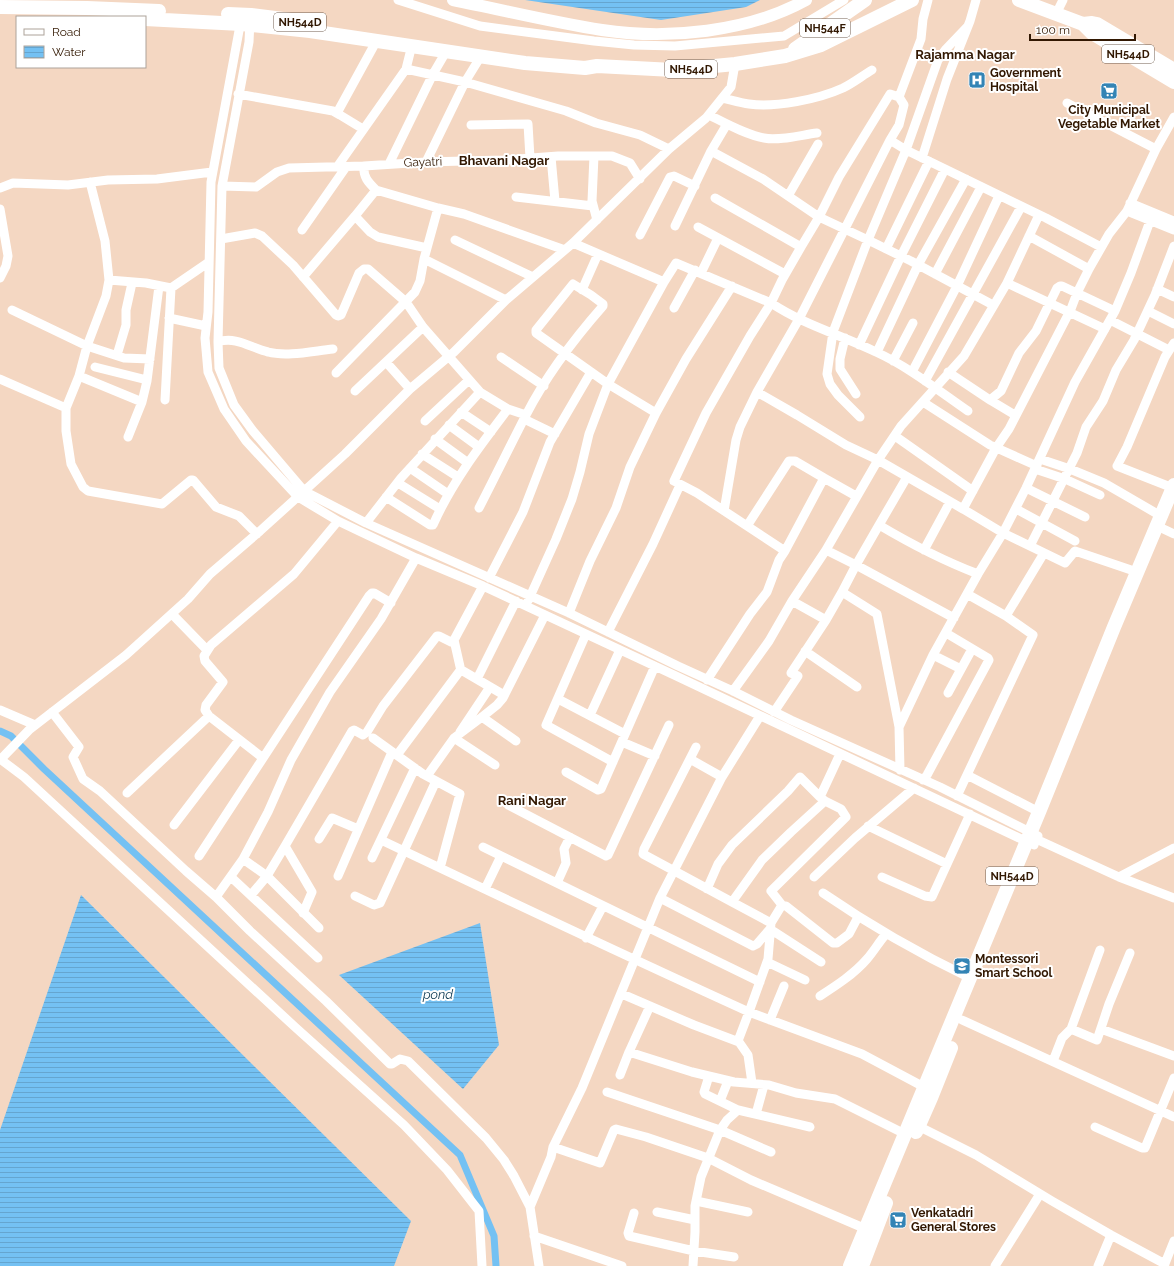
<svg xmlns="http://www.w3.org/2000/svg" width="1174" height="1266" font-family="Raleway,sans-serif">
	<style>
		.water { fill: url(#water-rules) }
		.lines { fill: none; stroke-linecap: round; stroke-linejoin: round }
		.canal { stroke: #74c1f3; stroke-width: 7 }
		.minor { stroke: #fff; stroke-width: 9 }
		.major { stroke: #fff; stroke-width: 12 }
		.highway { stroke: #fff; stroke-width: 14 }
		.labels { text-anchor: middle; stroke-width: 4; stroke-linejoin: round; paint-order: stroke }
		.shield { fill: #fff; stroke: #705d4e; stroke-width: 1 }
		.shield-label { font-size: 11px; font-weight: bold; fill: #321802 }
		.poi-label { font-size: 12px; font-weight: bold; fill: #321802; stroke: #fff; text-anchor: start }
		.street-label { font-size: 12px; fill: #321802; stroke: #fff }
		.neighbourhood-label { font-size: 13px; font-weight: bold; fill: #321802; stroke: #fff }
		.water-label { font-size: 13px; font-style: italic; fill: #0c3952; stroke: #fff }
	</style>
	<defs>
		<pattern id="water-rules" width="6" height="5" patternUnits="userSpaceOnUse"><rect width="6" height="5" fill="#74c1f3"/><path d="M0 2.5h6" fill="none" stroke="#65a5cf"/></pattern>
	</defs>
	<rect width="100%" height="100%" fill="#f4d7c2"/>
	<path class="water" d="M525,0h235l-14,7 -85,13z
		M81,895l330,326 -17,45h-394v-136z
		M480,923l19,122 -36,44 -124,-114z"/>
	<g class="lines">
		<path class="canal" d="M0,731l11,5 33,33 416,386 34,81 2,30"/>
		<path class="minor" d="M398,0l82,26 114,15 40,4 41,1 109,-10 60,-36
			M928,0l-5,19 -2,20 -22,58 5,8 -5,20 -9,15 16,10 32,-90 8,-11 21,-22
			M1056,14l7,-14
			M241,20l-30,162 -3,130 -3,26 3,34 16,37 22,32 52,56 40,24 23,11 55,26 67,28 191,89 360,170
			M250,20l-1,22 -27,144 -4,156 1,26 15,37 19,26 51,60 62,32 203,90 109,53 55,25 58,29 149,67 98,49
			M412,45l-6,24 59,13 101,29 30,12 44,12 29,14
			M238,94l95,17 7,4 23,14
			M722,98c9,2 18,5 27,6 26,4 70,-5 94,-16 10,-5 19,-12 29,-18
			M1067,103l89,46
			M337,113l40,-73
			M709,115c16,8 37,20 55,23 16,3 37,-3 53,-5
			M471,125l57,-1 2,34
			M711,151l52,28 56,38 -18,30
			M594,156l-2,45 5,19
			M551,157l4,44
			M922,158l25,-79 23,-58 6,-21
			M426,162l39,-80 16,-26
			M389,164l44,-90 14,-24
			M337,167l69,-98
			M90,182l15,59 4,39 37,3 25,5 38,-26
			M222,186l34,1 21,-15 12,-4 75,-2
			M0,188l13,-5 55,2 40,-5 49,-1 55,-7
			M376,190l62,18 26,6 101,36
			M788,196l30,-52
			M516,197l77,9
			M1130,203l44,18
			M0,209l8,47 -2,10 -6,12
			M1127,211l47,19
			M675,226l36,-75 16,-27
			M698,227l87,47
			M302,230l44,-63
			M640,235l30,-58 4,-1 21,10
			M1029,236l60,33
			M221,239l34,-6 7,3 31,29 43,50 2,1 3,-1 18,-42 5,-4h4l38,33 17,25 57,65 28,17 18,6
			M455,240l78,37
			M573,243l91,39 12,-19 95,40 11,-23 19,-33 -86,-49
			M427,248l-49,-11 -8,-5 -15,-16 21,-26c-8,-8 -13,-13 -12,-24l62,-4 78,-2 54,-4h54l18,7 10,16
			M886,249l43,-88
			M424,259l82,41
			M701,273l17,-35
			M935,274l46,-87
			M303,277l52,-61
			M109,280l-3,16 -19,50 -8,30 -13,32v23l5,33 12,23 5,4 74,13 29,-24h2l23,27 23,9 18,18
			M1007,283l32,-68
			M1157,289l17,8
			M582,290l16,-36
			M993,305l-82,-44 -43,-21 38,-90 140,68 55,29
			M674,308l21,-38
			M12,310l75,36 37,12 26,1
			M1115,311l16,-38 19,-52
			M1148,311l26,13
			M169,318l37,8
			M1110,320l59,30
			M845,338l-5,21v10l16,25
			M218,342c18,-6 33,6 50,10 19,5 45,-1 65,-3
			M859,345l42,-89 44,-87
			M877,352l41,-87 48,-86
			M117,355l9,-30v-15l6,-27
			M501,357l43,29
			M893,361l20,-38
			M386,362l24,27
			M95,367l52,13
			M912,372l45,-86 42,-90
			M948,372l42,28 11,-9 18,-38 17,-22 21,-43 3,-2h2l53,25 -40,71 -49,106 -23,45 -40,-24 33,-61 13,-19 62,-120 6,-16 12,-24 20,-35 18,-23 29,-62 18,-32
			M336,373l79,-81 5,-11 4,-22 14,-51
			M79,376l63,26
			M0,379l66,29
			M925,381l96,-174
			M355,391l68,-64
			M165,400l6,-112
			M990,400l25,15
			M923,402l67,43 47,21
			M461,412l30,20
			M860,417l-22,-22 -8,-11 -3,-10 6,-42 35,-92 -49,-23 20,-40 51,-83 9,3
			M524,419l31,15
			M425,421l44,-41
			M449,425l30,22
			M895,436l78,55
			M128,437l14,-35 5,-21 12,-95
			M435,439l33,24
			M422,454l36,23
			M1040,459l30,10 34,14 57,33
			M410,468l38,26
			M1035,469l30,10 35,16
			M907,477l-28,48c32,19 65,36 99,49l25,-41 62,30 10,-12 62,21
			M398,483l42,26
			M1026,488l59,29
			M1173,488l-56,-22 10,-19 38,-90 9,-14
			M386,497l44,28h3c19,-43 47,-79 75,-116
			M479,508c16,-31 31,-62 47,-93 20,-39 48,-76 77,-109v-2l-12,-9 -18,-11 -37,46v3l72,51 48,29
			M963,509l-85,-49 23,-34 63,-70 43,-73 98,46
			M1016,509l59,32
			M724,511l12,-71 4,-13 17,-35
			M366,523l35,-45 79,-86
			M747,526l42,-65h6l29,17
			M1157,526l17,8
			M1030,546l47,-93 9,-26 17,-26 13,-31 18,-30 21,-45 19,-49
			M826,550l30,15 23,-40
			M924,550l26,-48
			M785,551l-88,-58 -23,-12 32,-68 44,-77 21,-33c33,22 70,32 105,49 33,15 63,39 92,59
			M489,578l34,-66 27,-70 41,-70
			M842,592l14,-27 98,53
			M528,601l28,-62 16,-40 8,-27 9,-38 19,-50 56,-102
			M792,601l34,-51 52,-90 -32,-15 -49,-30 -40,-23 42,-73 91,-179
			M569,613l21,-52 26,-53 14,-41 26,-54 30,-54 46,-73
			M172,614l35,36
			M1006,616l38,-63
			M608,632l45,-88 27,-59
			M586,634l-40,91 67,37
			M454,640l7,31
			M805,651l52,36
			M933,655l28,14
			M477,679l39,-78
			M707,680l43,-66 17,-22 12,-32 6,-9 39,-73 32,18
			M733,691l36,-50 23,-40 34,19 16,-28 35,22 22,113
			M948,693l24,-44
			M558,699l67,35
			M0,710l35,15
			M52,712l27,35 -6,10 10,22 17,12 86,80 30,26 27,-38 24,17 52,52
			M774,712l24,-36 -7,-3 35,-53
			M590,715l30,-65
			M482,717l34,24
			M460,732l30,-45
			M373,738l50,36 37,20 -20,74
			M454,738l41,27
			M622,742l33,14
			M696,747l-52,102 -1,5 89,48 30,-42 29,-28 34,-31 -5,-4 20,-43
			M397,755l62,-83 4,-1 41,24
			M263,758l-54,-42 -4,-6 1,-5 17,-23 -18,-21 -1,-5 7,-11 83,-71 44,-53
			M0,759l24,18 271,250 109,98 43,45 32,41 3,55
			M690,759l32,18
			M0,760l29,-30 97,-75 62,-56 22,-25 50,-43 85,-77 65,-65 44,-37 52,-52 67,-57 96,-94 37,-31 25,-31 4,-23
			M900,770l-1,-43 34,-72 45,-81
			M566,772l32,18 3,-1 54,-123
			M967,775l72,37
			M427,776l27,-38 28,-21 15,-12 6,-7 42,-83
			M923,780l4,-5 62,-115 -1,-2 -42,-25
			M127,793l82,-77
			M957,796l76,-161 -27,-19 -39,-22
			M508,805l98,51 2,-1 61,-130
			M174,825l65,-85
			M868,826l79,38
			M319,839l13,-21 26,11
			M1036,839l83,38 55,21
			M381,840c122,58 245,116 368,172l19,-53 3,-36 -39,-21
			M285,846l27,46 -9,21
			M483,847l277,135
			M199,856l170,-260 3,-3h2l17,10
			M372,858l43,-90
			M243,859l25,-47 23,-52 39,-68 51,-73 35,-61
			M338,876l54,-124
			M231,877l87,81
			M814,877l41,-39 59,-50
			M882,877l43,19 7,1 38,-83
			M1119,877l55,-29
			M557,883l9,-20 -2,-14 6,-12
			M485,889l16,-33
			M707,889l11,-25 14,-19 56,-54 12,-14 20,20
			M823,893c48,33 95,60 147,85
			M251,895l16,-19 18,-30 67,-115 2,-1 9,5 4,-3 16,-26 54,-70h2l12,6 3,-2 29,-54
			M355,896l19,9 6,-2 56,-122
			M216,897l34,34 76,70 64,63h2l8,-5 8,2 78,77 18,22 10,16 16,31
			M660,898l93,48 4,-2 13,-15 51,33
			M782,905l-11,-14 75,-74 -5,-8 -16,-8
			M771,923l11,-18 4,1 47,37h4l12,-9 9,-17
			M586,938l17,-32
			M767,962l38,18
			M622,994l72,31 45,17 9,13 4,28
			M820,996c17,-11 34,-22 47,-37 7,-8 12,-17 19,-25
			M770,1020l14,-34
			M962,1020l212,97
			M1071,1029l26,11 12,-36 21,-51
			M1101,1029l73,27
			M738,1041l11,-29 113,42 62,33
			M629,1052l21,-46
			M1053,1061l9,-23 9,-9 29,-79
			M620,1075l9,-23 63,20 42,10 35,3 27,8 39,6 70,35
			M607,1092l113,38 51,22
			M720,1101l8,-20
			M738,1110l72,17
			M756,1114l8,-29
			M918,1126l58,29 76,46 59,34 54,29
			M1095,1127l47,21h3l29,-70
			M553,1147l47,16 14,-33 2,-1 30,8 62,21 43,22 115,49
			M696,1201l52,11
			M657,1212l38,8
			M634,1213l-6,20 1,3 65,15 40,6
			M534,1236l88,30
			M539,1266l-9,-59 21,-50 2,-10 29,-59 78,-190 62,-121 38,-61
			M693,1266l2,-34v-26l6,-29 19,-47 7,-10 11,-10 -33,-16 -1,-2 5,-16
			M995,1266l45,-72
			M1098,1266l13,-31
			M1164,1266l10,-25"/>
		<path class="major" d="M453,0c50,10 99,22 149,30 66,10 146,2 204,-30"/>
		<path class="highway" d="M1019,0l64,24 9,9 82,49
			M0,7l87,1 72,3
			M228,14l23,1 40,5
			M145,19l96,5 69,7 215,32 60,5 12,-2 76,4 62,-6 50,-8 36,-11 91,-45
			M1083,24l9,-1 5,1 77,46
			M795,49l70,-49
			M916,1132l15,-34 20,-50
			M850,1266l189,-454 75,-185 60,-142
			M862,1266l24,-63"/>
	</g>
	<defs>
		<g id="hospital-square" transform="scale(0.9)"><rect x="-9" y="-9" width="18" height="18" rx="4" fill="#3384b5" stroke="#fff"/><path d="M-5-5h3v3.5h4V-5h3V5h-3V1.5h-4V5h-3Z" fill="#fff"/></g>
		<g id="supermarket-square" transform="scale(0.9)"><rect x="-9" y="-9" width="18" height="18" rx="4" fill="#3384b5" stroke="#fff"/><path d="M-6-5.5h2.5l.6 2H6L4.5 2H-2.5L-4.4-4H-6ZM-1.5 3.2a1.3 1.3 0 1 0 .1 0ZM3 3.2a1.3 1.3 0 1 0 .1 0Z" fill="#fff"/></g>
		<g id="school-square" transform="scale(0.9)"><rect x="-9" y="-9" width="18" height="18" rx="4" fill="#3384b5" stroke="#fff"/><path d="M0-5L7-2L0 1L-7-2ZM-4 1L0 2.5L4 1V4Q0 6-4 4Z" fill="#fff"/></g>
	</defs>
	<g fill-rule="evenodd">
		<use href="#hospital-square" x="977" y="80"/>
		<use href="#supermarket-square" x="1109" y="91"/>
		<use href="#school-square" x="962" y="966"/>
		<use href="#supermarket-square" x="898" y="1220"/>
	</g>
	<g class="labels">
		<g class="shield">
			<rect x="274" y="13" width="52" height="18" rx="3"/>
			<rect x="800" y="19" width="50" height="18" rx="3"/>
			<rect x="1102" y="45" width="52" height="18" rx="3"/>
			<rect x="665" y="60" width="52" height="18" rx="3"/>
			<rect x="986" y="867" width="52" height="18" rx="3"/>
		</g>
		<g class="shield-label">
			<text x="300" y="26">NH544D</text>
			<text x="825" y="32">NH544F</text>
			<text x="1128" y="58">NH544D</text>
			<text x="691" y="73">NH544D</text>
			<text x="1012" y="880">NH544D</text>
		</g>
		<g class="poi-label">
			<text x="990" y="77">Government<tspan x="990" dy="14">Hospital</tspan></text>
			<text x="1109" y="114" text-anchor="middle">City Municipal<tspan x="1109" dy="14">Vegetable Market</tspan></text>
			<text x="975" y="963">Montessori<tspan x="975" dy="14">Smart School</tspan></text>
			<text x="911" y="1217">Venkatadri<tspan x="911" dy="14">General Stores</tspan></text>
		</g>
		<g class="street-label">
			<text transform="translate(423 162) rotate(-2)" y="4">Gayatri</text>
		</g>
		<g class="neighbourhood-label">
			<text x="965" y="59">Rajamma Nagar</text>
			<text x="504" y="165">Bhavani Nagar</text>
			<text x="532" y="805">Rani Nagar</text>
		</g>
		<g class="water-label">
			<text x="438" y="999">pond</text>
		</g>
	</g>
	<rect x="16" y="16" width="130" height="52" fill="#ffffff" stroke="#ada39a"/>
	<rect x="24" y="29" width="20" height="6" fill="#ffffff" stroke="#ada39a"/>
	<text x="52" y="36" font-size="12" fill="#321802">Road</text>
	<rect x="24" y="46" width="20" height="12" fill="url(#water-rules)" stroke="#ada39a"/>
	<text x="52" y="56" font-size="12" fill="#321802">Water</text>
	<path d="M1030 34v6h105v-6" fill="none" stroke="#321802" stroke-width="2"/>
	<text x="1036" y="34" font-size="12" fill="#321802" stroke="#ffffff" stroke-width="3" paint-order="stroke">100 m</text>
</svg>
